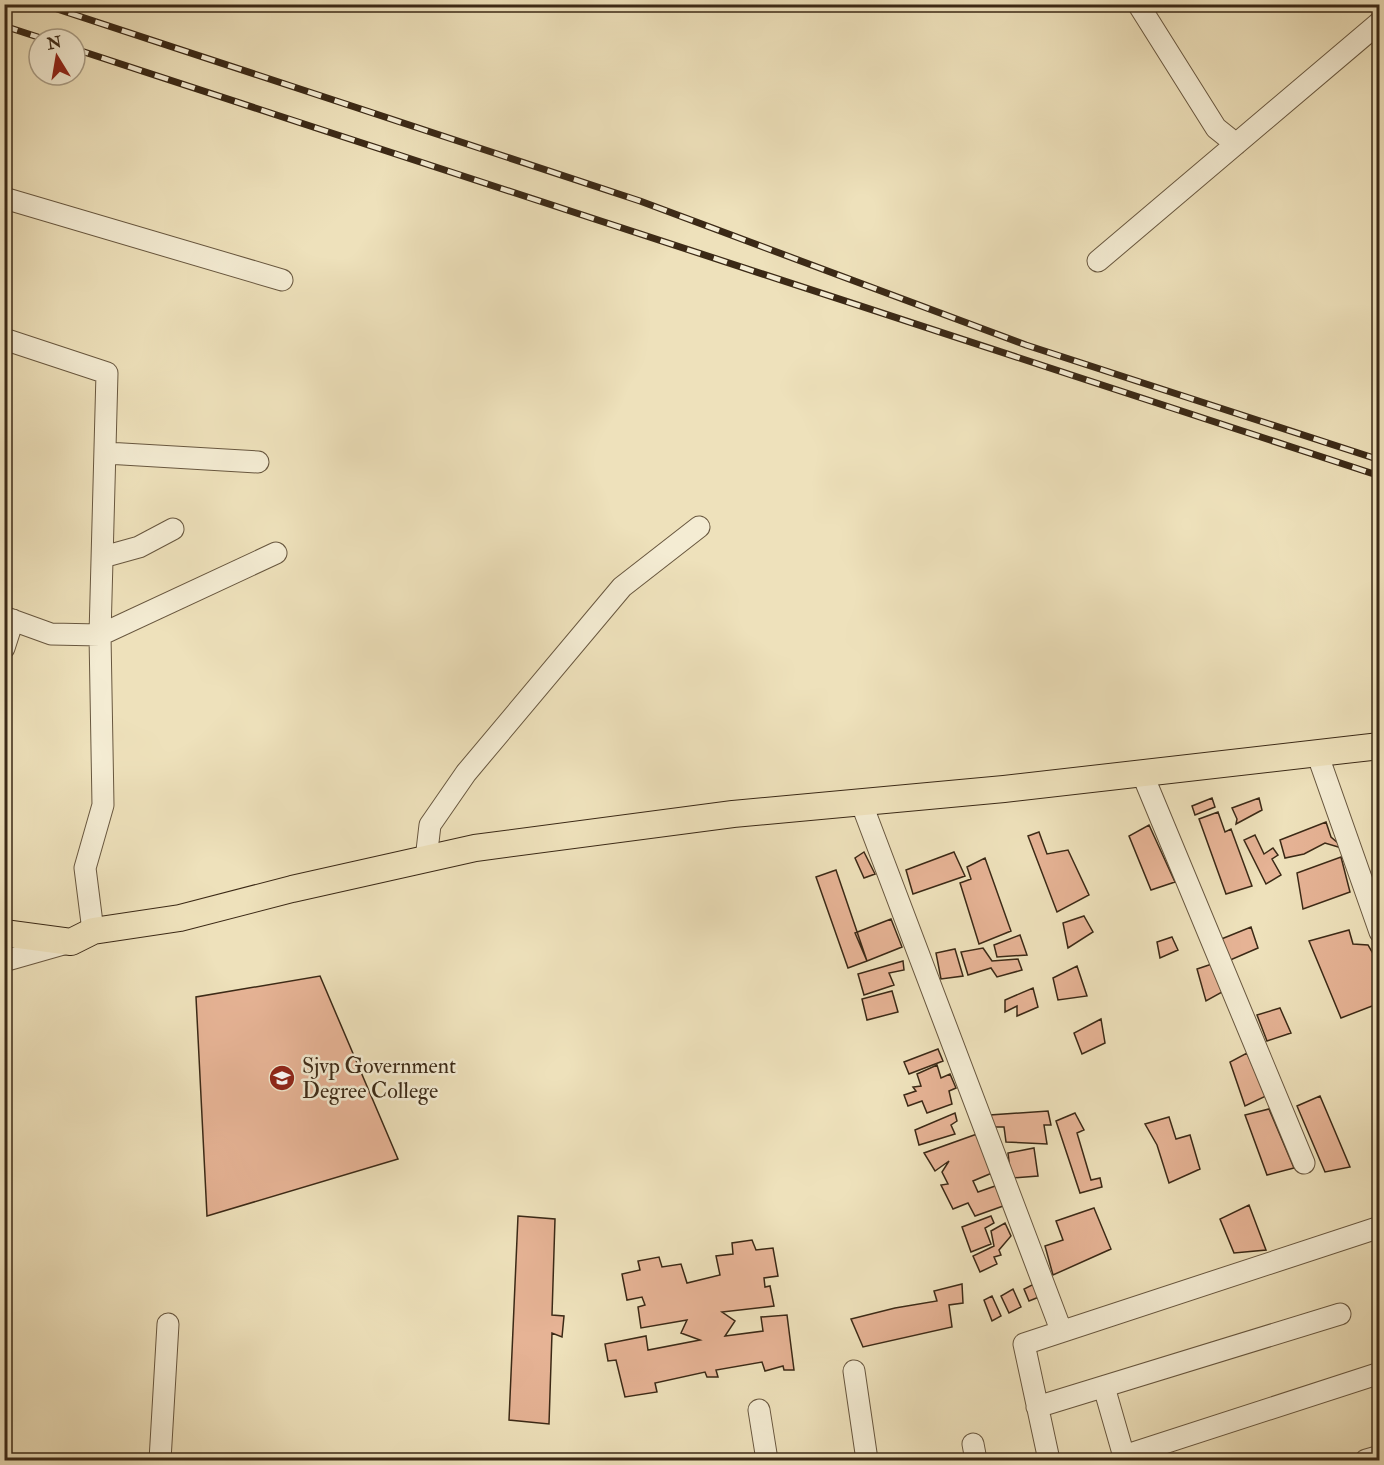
<svg xmlns="http://www.w3.org/2000/svg" width="1384" height="1465" font-family="'IM FELL Double Pica',serif">
	<style>
		.building { fill: #e6b395; stroke: #3b2916; stroke-width: 1.5 }
		.lines { fill: none; stroke-linecap: round; stroke-linejoin: round }
		.minor-casing { stroke: #68573f; stroke-width: 23 }
		.major-casing { stroke: #3b2916; stroke-width: 28 }
		.minor { stroke: #f4ecd3; stroke-width: 21 }
		.major { stroke: #eee1bb; stroke-width: 26 }
		.rail-casing { stroke: #3b2916; stroke-width: 7 }
		.rail { stroke: #f4ecd3; stroke-width: 4.5; stroke-dasharray: 14; stroke-linecap: butt }
		.labels { text-anchor: middle; stroke-width: 5; stroke-linejoin: round; paint-order: stroke }
		.poi-label { font-size: 22px; fill: #3b2916; stroke: #f4ecd3; text-anchor: start }
	</style>
	<rect width="100%" height="100%" fill="#eee1bb"/>
	<filter id="stains"><feTurbulence type="fractalNoise" baseFrequency=".00333" numOctaves="4"/><feColorMatrix values="0 0 0 0 .2 0 0 0 0 .09 0 0 0 0 .02 0 0 0 .5 -.17"/></filter>
	<radialGradient id="worn" r=".72"><stop offset=".6" stop-color="#630" stop-opacity="0"/><stop offset="1" stop-color="#630" stop-opacity=".3"/></radialGradient>
	<path class="building" d="M1212,798l3,9 -20,8 -3,-9z
		M1259,798l3,12 -26,14 1,-5 -5,-11z
		M1218,812l7,20 6,-3 21,57 -26,8 -27,-75z
		M1326,822l5,15 14,12 -20,-6 -21,11 -19,4 -5,-18z
		M1149,825l26,57 -24,8 -22,-54z
		M1039,832l8,22 21,-4 21,45 -32,17 -29,-76z
		M1255,835l9,19 9,-6 5,7 -6,4 9,16 -15,9 -22,-44z
		M864,852l11,22 -11,4 -9,-20z
		M954,852l11,24 -52,18 -7,-24z
		M1341,857l9,35 -47,17 -6,-36z
		M985,858l26,73 -32,13 -19,-61 11,-4 -4,-12z
		M836,870l31,91 -19,7 -32,-91z
		M1084,916l9,16 -25,16 -5,-25z
		M891,919l11,28 -35,14 -12,-28z
		M1251,927l7,21 -30,13 -9,-21z
		M1349,930l4,14 15,1 8,14 4,10v34l-39,15 -32,-77z
		M1020,935l7,20 -30,2 -3,-12z
		M1172,937l6,13 -18,8 -3,-16z
		M983,948l9,13 26,-2 4,11 -25,7 -6,-9 -23,7 -7,-23z
		M955,949l8,27 -22,3 -5,-26z
		M903,961l1,9 -15,3 5,12 -30,10 -6,-21z
		M1212,964l12,27 -18,10 -9,-32z
		M1077,966l10,30 -29,4 -5,-22z
		M320,976l78,183 -191,57 -11,-219z
		M1033,988l5,19 -21,9v-10l-12,6v-12z
		M892,991l6,21 -31,8 -5,-21z
		M1280,1008l11,25 -24,8 -10,-26z
		M1101,1019l4,24 -23,11 -8,-21z
		M938,1049l5,12 -34,13 -5,-12z
		M1247,1053l19,43 -21,10 -15,-44z
		M1380,1062v42l-6,-40z
		M937,1065l4,13 9,-4 6,14 -7,3 3,13 -25,9 -5,-12 -14,5 -4,-11 12,-4 -3,-4 8,-1 -4,-12z
		M1320,1096l14,33 16,38 -25,5 -28,-66z
		M1269,1109l25,59 -27,7 -22,-60z
		M1048,1111l3,14h-7l3,19 -41,-2 -2,-15h-11l-3,-12z
		M955,1113l2,8 -6,4 4,9 -36,11 -4,-15z
		M1075,1113l9,17 -7,3 14,47 9,-2 2,9 -22,6 -24,-72z
		M1169,1117l7,22 14,-4 10,34 -31,14 -12,-38 -12,-21z
		M977,1134l15,39 -19,8 5,11 20,-7 8,20 -31,11 -7,-13 -15,6 -12,-24 7,-1 -6,-12 7,-11 -14,10 -11,-18z
		M1034,1148l4,28 -27,2 -3,-25z
		M1249,1205l17,45 -32,3 -14,-34z
		M1094,1208l17,41 -58,26 -8,-29 18,-6 -7,-19z
		M518,1216l37,3 -3,96 12,1 -2,21 -10,-4 -3,91 -40,-4z
		M991,1216l3,7 -9,5 6,16 -20,8 -9,-25z
		M1005,1223l6,13 -12,14 2,5 -7,2 3,7 -17,8 -7,-16 21,-10 -3,-15z
		M752,1240l4,10 17,-2 5,28 -14,2 1,9 5,-1 4,20 -52,6 13,9 -10,15 38,-5 -2,-14 26,-2 7,55h-10l-1,-4 -18,5 -3,-9 -46,8 2,7h-11l-2,-5 -50,11 2,9 -32,5 -9,-37 -8,1 -3,-17 41,-8 2,14 52,-10 -19,-7 6,-13 -46,8 -3,-21 7,-2 -3,-8 -15,3 -5,-26 18,-4 -2,-9 21,-4 3,10 19,-3 6,19 33,-8 -4,-19 17,-2 -1,-11z
		M962,1284l1,19 -14,2 3,22 -89,20 -12,-28 44,-11 42,-7 -3,-10z
		M1034,1284l5,13 -10,4 -5,-12z
		M1013,1289l8,18 -12,6 -8,-17z
		M992,1296l9,20 -9,5 -8,-21z"/>
	<g class="lines">
		<g class="minor-casing">
			<path id="minor" d="M1138,4l78,124 20,16
				M4,198l278,82
				M1098,261l282,-239
				M4,339l103,34 -7,262 3,170 -18,63 8,63
				M106,453l152,9
				M103,557l36,-10 34,-18
				M4,617l47,17 49,1 176,-82
				M4,648l9,-28
				M1317,753l63,179
				M1142,773l162,390
				M861,802l200,528
				M426,859l4,-34 36,-52 156,-186 77,-60
				M4,961l63,-18
				M854,1371l13,89
				M1104,1387l21,73
				M1037,1407l303,-93
				M759,1410l8,50
				M973,1444l3,16
				M1124,1456l256,-83
				M160,1460l8,-136
				M1049,1460l-25,-116 356,-117
				M1366,1460l14,-4"/>
		</g>
		<g class="major-casing">
			<path id="major" d="M4,933l67,9 22,-11 87,-13 112,-29 183,-41 258,-34 271,-25 376,-43"/>
		</g>
		<use href="#minor" class="minor"/>
		<use href="#major" class="major"/>
		<g class="rail-casing">
			<path id="rail" d="M42,4l598,197 386,144 354,115
				M4,26l40,13
				M75,49l1305,427"/>
		</g>
		<use href="#rail" class="rail"/>
	</g>
	<defs>
		<g id="university-disc" transform="scale(1.35)"><circle r="9.5" fill="#8f2418" stroke="#f4ecd3"/><path d="M0-5L7-2L0 1L-7-2ZM-4 1L0 2.5L4 1V4Q0 6-4 4Z" fill="#fff"/></g>
	</defs>
	<g fill-rule="evenodd">
		<use href="#university-disc" x="282" y="1078"/>
	</g>
	<g class="labels">
		<g class="poi-label">
			<text x="302" y="1073">Sjvp Government<tspan x="302" dy="25">Degree College</tspan></text>
		</g>
	</g>
	<rect width="1384" height="1465" fill="none" stroke="#eee1bb" stroke-width="24"/>
	<rect x="6" y="6" width="1372" height="1453" fill="none" stroke="#3b2916" stroke-width="3"/>
	<rect x="12" y="12" width="1360" height="1441" fill="none" stroke="#3b2916" stroke-width="1.5"/>
	<g transform="translate(57 57) rotate(349)"><circle r="28" fill="#f4ecd3" stroke="#aa9e87" stroke-width="1.5"/>
	<path d="M0-4.5L10 22L0 15L-10 22Z" fill="#8f2418"/>
	<text y="-9" font-size="16" font-weight="bold" text-anchor="middle" fill="#3b2916">N</text>
	</g>
	<rect width="100%" height="100%" filter="url(#stains)"/>
	<rect width="100%" height="100%" fill="url(#worn)"/>
</svg>
